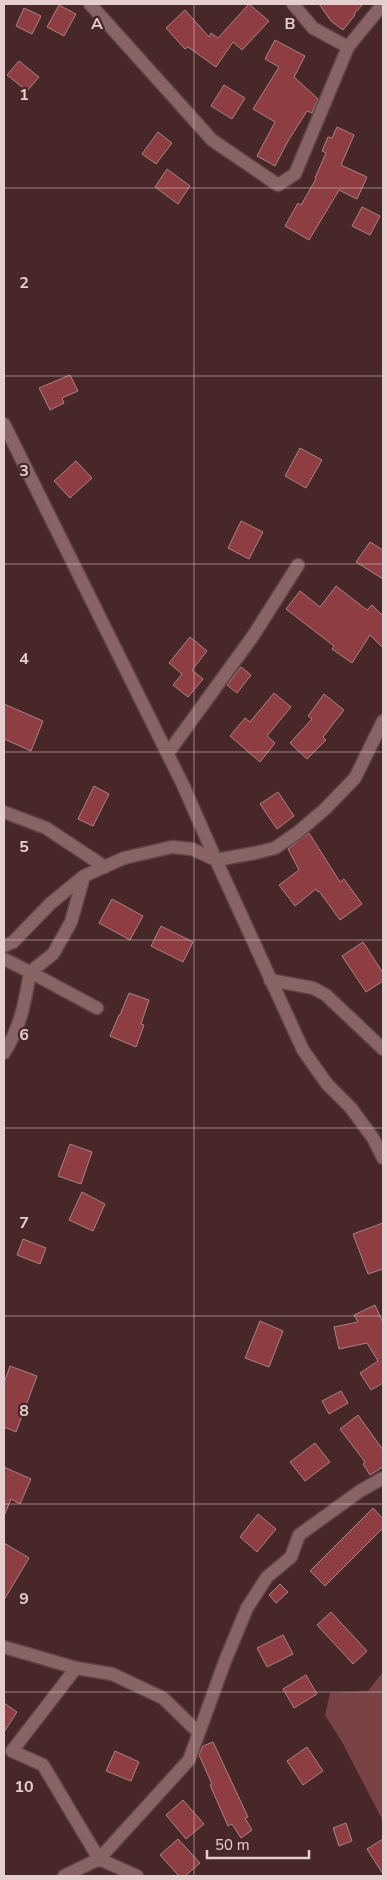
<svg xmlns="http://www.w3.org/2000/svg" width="387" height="1880" font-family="'Nunito Sans',sans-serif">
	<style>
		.green { fill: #794244 }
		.building { fill: #8e3e43; stroke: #aa8282 }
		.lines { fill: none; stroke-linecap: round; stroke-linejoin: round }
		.minor-casing { stroke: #604446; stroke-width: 15 }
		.minor { stroke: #896464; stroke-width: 12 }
		.grid { fill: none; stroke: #e4cece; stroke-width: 1; stroke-opacity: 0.55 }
		.grid-label { font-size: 16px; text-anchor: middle; font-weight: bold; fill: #e4cece; stroke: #482729; stroke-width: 4.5; stroke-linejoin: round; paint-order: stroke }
	</style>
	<rect width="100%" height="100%" fill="#482729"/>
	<path class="green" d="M383,1672v149l-41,-79 -17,-27 5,-22 38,-2z"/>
	<path class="building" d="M249,4l20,17 -27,29 -9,-8 -17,25 -28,-20 -3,2 -19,-21 19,-18 24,27 2,-4 7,5z
		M319,4h44l-9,10 1,1 -12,15 -12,-9z
		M59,5l17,9 -12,22 -17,-9z
		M24,8l17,8 -9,18 -16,-8z
		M275,40l30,16 -11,21 24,22 -6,14 -5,-2 -19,30 -13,25 -18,-10 18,-34 -22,-13 26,-42 -14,-8z
		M19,61l20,16 -12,14 -20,-16z
		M224,85l21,13 -13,21 -21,-13z
		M337,127l17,8 -13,30 26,12 -10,22 -18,-9 -30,50 -24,-14 13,-23 3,2 15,-26 -1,-1 11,-25 -4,-2 6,-14 4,1z
		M158,132l14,11 -16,21 -14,-10z
		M167,169l23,17 -12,18 -23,-17z
		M362,207l18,9 -10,19 -18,-9z
		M70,375l8,16 -16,7 2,5 -14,7 -11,-22z
		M300,448l22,12 -16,28 -21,-12z
		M76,461l16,17 -22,20 -16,-17z
		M241,521l22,11 -14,27 -21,-11z
		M370,542l13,8v29l-27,-17z
		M336,586l31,24 5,-5 11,11v32l-13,-13 -18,28 -20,-14 2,-3 -48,-37 14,-18 20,16z
		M190,637l17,14 -15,19 11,9 -15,18 -15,-12 9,-11 -13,-11z
		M241,667l10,8 -14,18 -10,-8z
		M274,693l17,14 -24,29 8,7 -15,19 -30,-26 15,-18 5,4z
		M324,694l20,16 -21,27 3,3 -19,19 -17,-16 22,-24 -4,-3z
		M4,704l39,17 -12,30 -27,-12z
		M94,786l15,8 -16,32 -15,-7z
		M278,792l16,24 -17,13 -17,-25z
		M309,833l31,49 4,-3 18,25 -22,16 -21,-29 -1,1 -2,-3 -21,17 -16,-21 20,-15 -11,-21z
		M112,899l31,17 -13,24 -31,-17z
		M161,926l32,16 -10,20 -32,-16z
		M363,942l20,31v8l-17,11 -24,-36z
		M129,993l20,7 -8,24 3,1 -8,22 -26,-11 9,-21h1z
		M70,1144l22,8 -11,32 -23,-8z
		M82,1192l23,12 -12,27 -24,-11z
		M383,1223v46l-15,5 -15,-40z
		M23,1239l23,9 -6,16 -23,-9z
		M375,1305l8,18v60l-12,7 -11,-17 18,-12 -11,-18 -28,6 -5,-22 24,-5 -4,-7z
		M260,1321l23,10 -14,36 -24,-9z
		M10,1366l27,10 -21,56 -12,-5v-44z
		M341,1391l7,12 -19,11 -7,-13z
		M358,1415l25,35v17l-13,8 -7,-11 2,-2 -25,-33z
		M315,1443l15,19 -25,19 -15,-19z
		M4,1467l27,12 -11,25 -9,-5 -7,17z
		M373,1508l10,11v9l-58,58 -15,-15z
		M258,1514l18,15 -19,23 -17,-15z
		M4,1543l25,15 -25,42z
		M280,1584l8,8 -12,11 -7,-8z
		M331,1612l36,39 -14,13 -36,-39z
		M283,1635l10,19 -26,13 -10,-19z
		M306,1675l11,19 -23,14 -11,-19z
		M4,1703l13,9 -13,20z
		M213,1742l35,75 -3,1 7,12 -11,8 -9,-14 -4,2 -18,-41 2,-1 -13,-29 4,-9z
		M307,1747l16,24 -20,14 -16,-24z
		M115,1751l24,11 -8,19 -25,-10z
		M183,1800l21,24 -18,15 -20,-24z
		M346,1823l6,18 -13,5 -6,-18z
		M178,1839l22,24 -15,13h-6l-19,-21z
		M383,1839v35l-16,-25z"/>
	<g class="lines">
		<g class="minor-casing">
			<path id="minor" d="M90,4l122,136 66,45 17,-11 53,-127 35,-43
				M293,4l20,24 35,19
				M4,424l179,361 33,75 87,190 24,34 24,24 22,30 10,20
				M168,753l85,-117 45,-71
				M4,812l42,16 59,39
				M4,946l9,-4 38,-39 33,-27 40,-18 48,-11 20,2 24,11 39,-7 20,-5 22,-15 28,-24 30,-31 28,-57
				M4,959l26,13 23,-18 18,-32 13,-46
				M270,980l43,8 13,7 57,54
				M4,1053c17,-27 21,-51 26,-81l67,36
				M4,1647l72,21 -64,83 31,14 56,94 38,17
				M76,1668l36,6 51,24 36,35
				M64,1876l35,-17 90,-99 36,-99 22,-53 20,-31 24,-20 8,-22 61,-44 23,-13"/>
		</g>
		<use href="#minor" class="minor"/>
	</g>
	<path class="grid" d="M194,4v1872M4,188h379M4,376h379M4,564h379M4,752h379M4,940h379M4,1128h379M4,1316h379M4,1504h379M4,1692h379"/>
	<g class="grid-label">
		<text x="97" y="29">A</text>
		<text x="290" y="29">B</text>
		<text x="24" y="100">1</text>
		<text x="24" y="288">2</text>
		<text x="24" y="476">3</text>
		<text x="24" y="664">4</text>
		<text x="24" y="852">5</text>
		<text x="24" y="1040">6</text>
		<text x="24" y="1228">7</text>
		<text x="24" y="1416">8</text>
		<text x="24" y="1604">9</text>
		<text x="24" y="1792">10</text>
	</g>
	<rect width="387" height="1880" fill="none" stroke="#e4cece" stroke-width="10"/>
	<path d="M207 1850v8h102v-8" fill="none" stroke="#e4cece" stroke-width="2.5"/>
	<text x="215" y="1850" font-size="15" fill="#e4cece" stroke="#482729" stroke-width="4" paint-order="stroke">50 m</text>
</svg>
